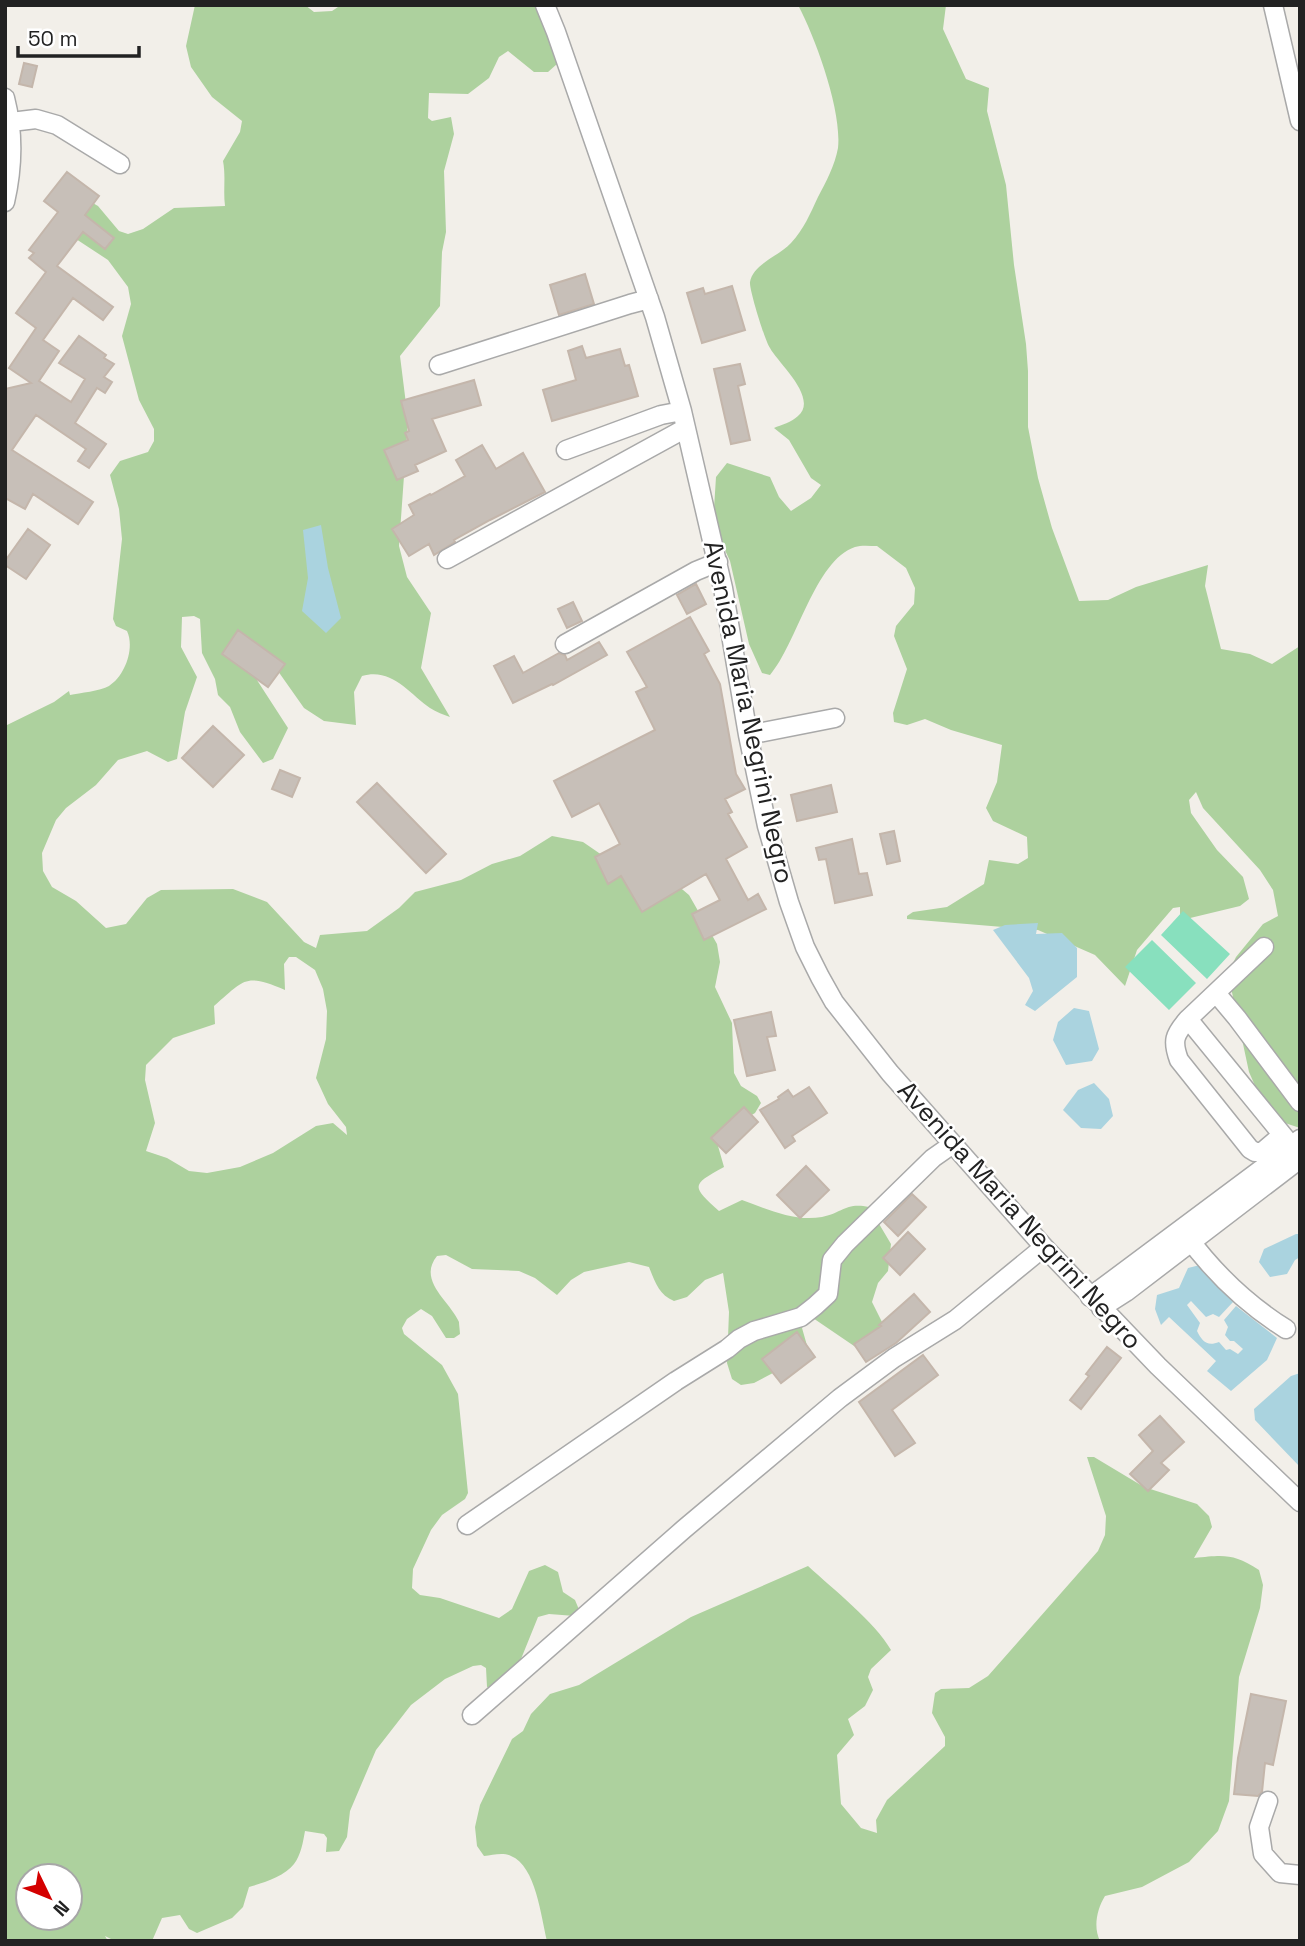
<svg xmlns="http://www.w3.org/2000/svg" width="1305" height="1946" font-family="'Space Grotesk',sans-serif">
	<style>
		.forest { fill: #add19e; fill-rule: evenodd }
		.pitch { fill: #88e0be }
		.water { fill: #aad3df }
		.building { fill: #c7bfb8; stroke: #c4b6ab; stroke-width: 2 }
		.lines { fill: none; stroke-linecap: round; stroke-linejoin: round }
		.minor-casing { stroke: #a9a9a9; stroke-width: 21 }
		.minor { stroke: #fff; stroke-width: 18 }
		.labels { text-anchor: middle; stroke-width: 5; stroke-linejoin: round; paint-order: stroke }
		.street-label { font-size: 26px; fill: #222; stroke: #fff }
	</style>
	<rect width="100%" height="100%" fill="#f2efe9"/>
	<path class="forest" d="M195,5h110l9,7 18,-1 9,-6h211l8,45 -3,14 -9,8h-14l-26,-21 -9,6 -10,21 -21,16 -39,-1 -1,25 4,3 19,-4 3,17 -10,37 2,61 -4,20 -2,54 -40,50 8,64 -9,126 8,31 24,36 -10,55 29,49c-6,-2 -14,-5 -20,-9 -21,-15 -39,-41 -68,-32l-8,16 2,33 -32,-4 -20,-13 -31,-44 -22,7 37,57 -15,31 -10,4 -23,-31 -10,-25 -12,-12 -3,-16 -13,-26 -2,-34 -6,-3 -12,1 -1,30 16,30 -12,35 -8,47 -9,3 -21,-11 -29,9 -22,25 -30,23 -10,12 -14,33 1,18 9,16 24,14 30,27 20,-4 21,-26 14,-8 72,-1 34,13 37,40 12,6 4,-13 47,-4 32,-23 16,-16 46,-12 31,-16 28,-8 32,-20 31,6 32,22 49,10 25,21 28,49 3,18 -5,25 17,36 2,50 7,13 16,10 4,7 -6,10 -25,15 -10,10 -2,8 6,21c-33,18 -33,19 -5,44l23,-11c25,9 53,22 80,17 20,-4 24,-15 47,-10l22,37 -3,27 -10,12 -6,19 10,20 1,15 -26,11 -47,-32 -8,12 6,21 -1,6 -53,28 -13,2 -9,-6 -5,-16 2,-51 -6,-39 -18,7 -18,17 -13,4c-15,-6 -19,-19 -25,-34l-20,-5 -45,10 -13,8 -14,15 -22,-17 -16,-7 -47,-2 -26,-14 -9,1c-20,25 13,45 22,66 0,2 1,10 1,12l-6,4h-8l-14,-22 -11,-7 -14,10 -5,9 2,6 38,31 16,29 10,99 -3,6 -23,16 -11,15 -18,39 -1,19 8,7 20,3 59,20 13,-9 17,-38 16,-6 13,7 5,20 12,8 5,12 -5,4 -26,-2 -11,3 -17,42 -23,27 -11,1 -1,-19 -5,-3 -8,1 -28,13 -34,26 -35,45 -26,61 -3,26 -8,14 -13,1 1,-14 -3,-4 -19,-3c-2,11 -4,24 -11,33 -9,12 -31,19 -45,23l-6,20 -11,11 -35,15 -8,-4 -9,-14 -18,3 -10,23h-37l-10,-5 3,5h-103v-1215l49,-24 15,-11 1,4c10,-2 30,-4 39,-9 16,-10 26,-38 18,-55l-11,-5 -3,-7 9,-80 -3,-30 -9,-34 10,-14 28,-9 6,-11v-12l-15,-29 -17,-64 9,-32 -3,-17 -20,-27 -32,-21 8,-41 14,8 21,25 9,3 15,-5 31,-21 51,-2c-2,-16 1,-29 -2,-45l17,-29 2,-11 -30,-24 -21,-30 -5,-21zM289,957h7l19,13 8,19 4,22 -1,28 -10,39 12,26 18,23 1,8 -14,-12 -17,3 -43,27 -33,14 -33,6 -18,-2 -22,-13 -21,-7 9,-28 -10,-43 1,-15 27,-27 42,-14 -1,-18c31,-27 31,-33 71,-16l-1,-26zM28,1876h42v42h-42z
		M798,5h148l-3,24 23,50 23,9 -2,23 19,74 8,80 12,79 2,27v56l10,51 14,50 27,73 29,-1 28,-13 72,-22 -3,21 16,63 29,5 22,10 28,-18v482l-18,-6 -19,-18 -14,-32 -19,-89 1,-16 5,-10 27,-33 15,-8 -5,-26 -13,-20 -57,-62 -7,-16 -7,8 2,13 26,37 26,27 6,22 -9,7 -54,13 -6,-1v-11l-7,1 -36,42 -12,36 -30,-31 -57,-25 -131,-11v-3l6,-4 34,-5 37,-23 5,-24 29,4 10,-6 -1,-21 -34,-16 -7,-13 11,-26 5,-37 -51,-15 -26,-11 -18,6 -13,-3 -1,-9 14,-44 -13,-33 2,-10 18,-22 1,-16 -9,-20 -29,-22c-7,0 -16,-1 -22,1 -40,13 -58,97 -85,128l-8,-2 -13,-29 -19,-83 -17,-37 3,-47 11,-14 43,14 9,20 12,14 20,-13 10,-13 -10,-7 -22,-38 -15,-12c7,-3 18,-6 24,-12 21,-18 -20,-53 -28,-68 -5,-7 -21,-59 -20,-66 3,-18 29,-26 41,-39 13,-14 19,-29 27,-46 8,-15 17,-32 20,-49 4,-37 -22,-109 -40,-143z
		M1087,1457h7l50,30 53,17 12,12 3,11 -18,31c30,-3 39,-5 65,12l4,15 -3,23 -21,69 -10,124 -11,30 -29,31 -47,25 -37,9c-8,13 -12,31 -5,45h-553c-6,-24 -11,-75 -36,-85 -8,-4 -18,-1 -27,0l-7,-10 -2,-19 5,-22 32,-66 11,-8 8,-17 19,-20 29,-9 112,-68 117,-51c25,23 67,56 83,84l-20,19 -3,8 5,13 -8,16 -17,13 6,16 -17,20 4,49 20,24 16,5 -1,-13 11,-20 58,-54v-9l-13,-24 3,-20 6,-4 28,-1 19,-12 110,-125 7,-16 1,-19z"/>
	<path class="pitch" d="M1183,911l47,43 -23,25 -46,-44z
		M1152,940l44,43 -27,27 -44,-43z"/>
	<path class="water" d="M321,525l7,43 13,50 -15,15 -24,-22 6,-33 -5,-48z
		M1038,923l-2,11 26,-1 15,15v29l-42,34 -10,-6 8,-14 -4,-13 -36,-48 12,-5z
		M1074,1008l15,3 10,38 -7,12 -26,4 -13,-25 5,-18z
		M1094,1083l15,16 4,17 -12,13 -20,-1 -18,-18 15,-20z
		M1296,1234h4v23l-5,3 -8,14 -17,3 -11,-15 5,-13z
		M1200,1265l11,6 23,30 -15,16 -6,-3 -7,3 -15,-16 -4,4 13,18 -3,8c5,10 10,16 22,11l7,8 4,-1 8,5 5,-5 -9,-8h-4l-5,-6 3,-8 -4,-7 12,-14 41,32 -10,22 -36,31 -24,-20 9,-10 -47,-44 -8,8 -6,-16 2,-14 22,-7 9,-20z
		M1300,1373v94l-45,-47 -1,-11 37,-33z"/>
	<path class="building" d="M24,63l13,3 -5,21 -13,-3z
		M67,172l32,24 -14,19 29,23 -9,11 -22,-17 -26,34 56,41 -10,13 -30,-22 -30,42 16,11 -20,30 32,21 14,-23 -26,-16 20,-27 27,19 -2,3 10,6 -10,13 8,5 -7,11 -8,-5 -22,35 31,21 -17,24 -11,-7 8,-12 -50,-34 -24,35 81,52 -15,22 -45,-30 -8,15 -20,-11v-109l26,-6 -22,-15 27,-40 -20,-15 30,-41 -17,-14 5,-5 -5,-3 29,-38 -14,-11z
		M585,274l9,30 -35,11 -9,-30z
		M732,286l13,44 -43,13 -15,-50 16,-5 2,6z
		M582,346l4,12 34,-9 5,17 4,-1 9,31 -86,25 -9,-31 33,-10 -8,-29z
		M740,364l5,20 -7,2 12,54 -19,4 -17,-75z
		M474,380l7,25 -49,14 14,32 -31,14 3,6 -21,9 -13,-30 24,-10 -3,-7 4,-2 -8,-30z
		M482,445l14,24 27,-16 22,39 -55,28 -36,20 1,2 -21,13 -5,-11 -20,12 -17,-27 22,-14 -5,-10 21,-11 1,1 34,-19 -9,-16z
		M28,529l22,16 -24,34 -21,-14v-4z
		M696,584l10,20 -19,10 -10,-19z
		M573,602l9,19 -15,7 -9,-19z
		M690,617l19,34 -5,3 16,30 16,90 9,15 -20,10 7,13 -4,2 19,33 -21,12 22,41 10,-6 8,15 -62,31 -12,-26 28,-14 -14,-26 -64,38 -21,-36 -13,8 -13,-27 25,-13 -21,-41 -27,14 -18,-36 101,-51 -19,-38 11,-5 -20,-35z
		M238,630l47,34 -17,23 -46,-33z
		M599,642l8,13 -54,30 -1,-1 -39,19 -19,-37 20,-10 9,17 36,-20 6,2 2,5z
		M213,726l31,29 -31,32 -31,-29z
		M280,770l20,8 -8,19 -20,-8z
		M377,783l69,71 -20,19 -69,-71z
		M831,785l6,27 -40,9 -6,-26z
		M894,831l6,30 -13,3 -7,-30z
		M852,839l7,35 8,-1 5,22 -37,8 -9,-44 -7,1 -3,-12z
		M771,1012l5,24 -9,1 8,33 -28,6 -13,-56z
		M809,1087l18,26 -35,23 3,5 -10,7 -25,-38 19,-11 -1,-2 10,-7 5,7z
		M744,1107l14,15 -32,31 -15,-15z
		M806,1166l23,24 -29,28 -23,-23z
		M912,1194l14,13 -28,29 -14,-14z
		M908,1232l17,17 -25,26 -17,-17z
		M914,1294l16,18 -34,31 -30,19 -12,-18 27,-18 -2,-1z
		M797,1332l18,25 -34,26 -19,-24z
		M1107,1347l14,11 -40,51 -11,-9 19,-24 -3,-2z
		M923,1355l15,20 -46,35 23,33 -20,13 -36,-54z
		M1160,1416l24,26 -23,21 8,7 -21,21 -18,-17 23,-23 -14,-16z
		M1251,1694l35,7 -13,64 -8,-2 -3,29 -4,4 -24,-2 4,-36z"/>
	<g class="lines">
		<g class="minor-casing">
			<path id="minor" d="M545,5l11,27 99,285 27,94 41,177 25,147 19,91 22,76 16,45 15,30 14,25 56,71 154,174 114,119 142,136
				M1273,5l27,116
				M5,98c9,35 8,69 0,104
				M11,122l25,-3 21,6 63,39
				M439,365l191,-61 19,-5
				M566,450l95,-35 21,-4
				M447,559l239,-131
				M565,644l131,-73 22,-9
				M748,735l87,-17
				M1264,947l-76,72c-14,16 -16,22 -9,41l71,89 5,3h7l20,-17
				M1216,993l21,25 63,84
				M1188,1019l102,125
				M1186,1235c28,38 60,69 100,94
				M1090,1297l181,-135 29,-23
				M1101,1308l25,-16 174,-133
				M467,1525l209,-144 51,-32 12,-10 15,-8 47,-14 14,-11 13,-12 4,-34 13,-16 88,-86 20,-14
				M472,1715l212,-186 156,-131 54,-40 61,-38 89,-73
				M1268,1801l-9,26 4,27 17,19 20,2"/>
		</g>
		<use href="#minor" class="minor"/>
	</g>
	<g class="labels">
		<g class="street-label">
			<text transform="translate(749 712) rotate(78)" y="9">Avenida Maria Negrini Negro</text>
			<text transform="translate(1020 1215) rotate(48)" y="9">Avenida Maria Negrini Negro</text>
		</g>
	</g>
	<rect width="1305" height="1946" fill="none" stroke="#222222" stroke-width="14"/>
	<g transform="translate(49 1897) rotate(133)"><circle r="33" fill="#ffffff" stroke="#a7a7a7" stroke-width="2"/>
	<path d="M0-5L12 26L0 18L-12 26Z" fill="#d40000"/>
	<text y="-10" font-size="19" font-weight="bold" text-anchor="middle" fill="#222222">N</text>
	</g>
	<path d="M18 46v10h121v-10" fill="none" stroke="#222222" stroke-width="3.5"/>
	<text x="28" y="46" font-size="21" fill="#222222" stroke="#ffffff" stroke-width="5" paint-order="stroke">50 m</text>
</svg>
